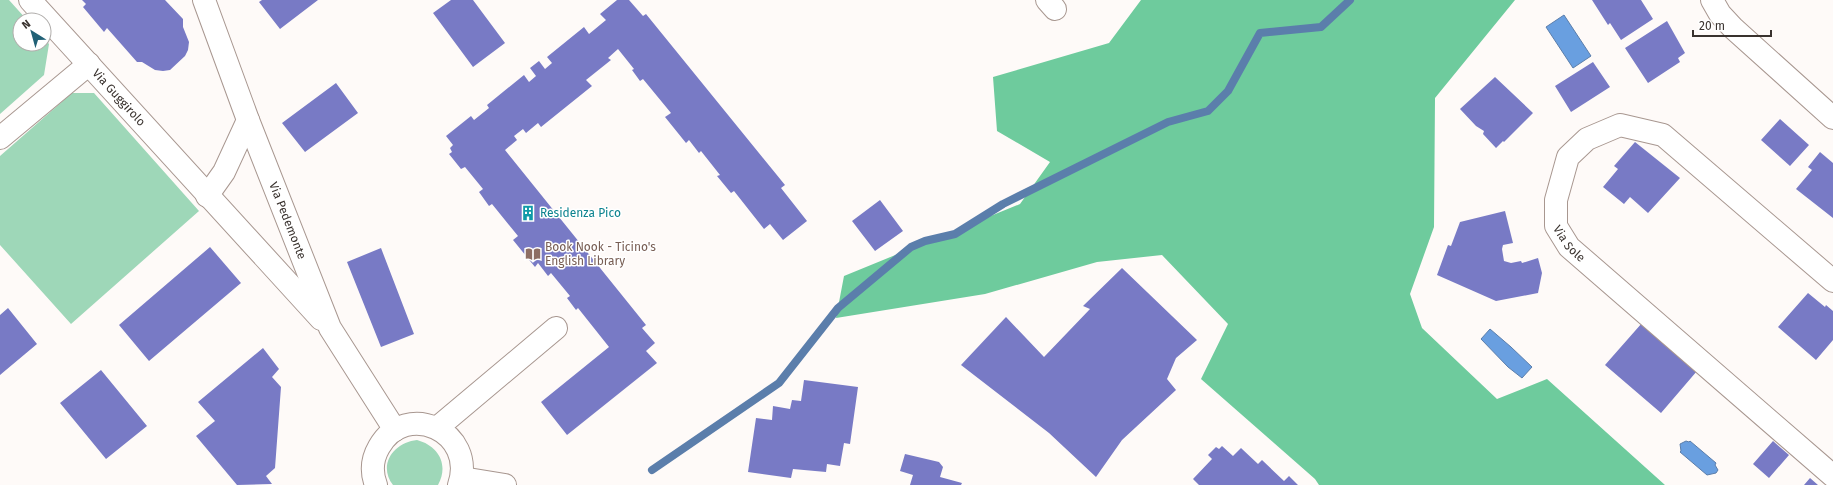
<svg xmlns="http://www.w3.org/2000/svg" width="1833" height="485" font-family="'Fira Sans',sans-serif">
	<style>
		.green { fill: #9ed7b8 }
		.forest { fill: #6ecb9d }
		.water { fill: #699fe0; stroke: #5b7eab }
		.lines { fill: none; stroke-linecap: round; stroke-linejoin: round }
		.stream { stroke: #5b7eab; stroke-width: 8 }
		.building { fill: #787ac5 }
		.minor-casing { stroke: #a89790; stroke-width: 24 }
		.major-casing { stroke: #a89790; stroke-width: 24 }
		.minor { stroke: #fff; stroke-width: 22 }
		.major { stroke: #fff; stroke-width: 22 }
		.labels { text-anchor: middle; stroke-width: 3; stroke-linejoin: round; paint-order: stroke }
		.street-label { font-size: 12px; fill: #39322e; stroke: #fff }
		.culture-label { font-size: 12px; fill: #0d838f; stroke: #fff; text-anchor: start }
		.education-label { font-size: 12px; fill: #785e54; stroke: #fff; text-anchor: start }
	</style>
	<rect width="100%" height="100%" fill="#fefaf8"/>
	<path class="green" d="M0,0h9l18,20h-7v24h24v-6l5,6 -5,31 -44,39z
		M72,93h22l105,118 -128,113 -71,-79v-89z
		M417,440c22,6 32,25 21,45h-45c-16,-21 2,-43 24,-45z"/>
	<path class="forest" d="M1141,0h374l-80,98 -1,129 -24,67 12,34 75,71 50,-20 118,106h-346l-4,-6 -114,-100 27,-55 -66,-69 -65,7 -112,32 -149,24 8,-42 176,-72 30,-42 -53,-31 -4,-54 116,-34z"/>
	<path class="water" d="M1564,15l27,41 -18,12 -27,-41z
		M1490,329l21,18 21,20 -10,11 -14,-11 -27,-28z
		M1686,441l3,1 1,-1 26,22 -1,2 3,5 -2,3 -9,2 -27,-23 1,-1 -1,-7z"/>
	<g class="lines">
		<path class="stream" d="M652,470l127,-87 59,-75 73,-61 14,-6 30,-7 48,-30 165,-82 40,-11 20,-20 32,-58 61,-6 29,-27"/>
	</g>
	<path class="building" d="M82,0h83l18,19v8l6,15 -1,8 -3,6 -15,14 -7,1 -8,-1 -13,-8h-5l-30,-34 -3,4 -21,-25 3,-3z
		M262,0h56l-38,29 -21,-27z
		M451,0h22l32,43 -32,24 -40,-54z
		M617,0h12l14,16 3,-2 139,171 -4,3 26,33 -24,19 -13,-16 -6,5 -30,-38 -3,2 -14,-17 3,-1 -19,-24 -2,2 -10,-13 -3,3 -21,-26 6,-4 -28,-34 -3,2 -8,-11 2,-1 -16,-20 -10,9 3,2 -25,20 6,6 -51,41 -3,-4 -12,10 -3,-4 -9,7 3,4 -12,10 141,175 -4,3 13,15 -9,8 11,12 -90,72 -26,-33 68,-55 -31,-39 -2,2 -9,-12 3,-2 -19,-23 -3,3 -10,-13 -3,4 -22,-27 5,-4 -26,-32 -3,2 -10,-14 4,-3 -18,-22 -4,2 -12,-15 3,-2 -2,-4 3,-3 -7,-9 25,-20 3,4 15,-12 -2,-3 37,-30 5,7 7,-6 -6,-8 9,-7 6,8 7,-6 -5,-6 37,-30 5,7 17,-14 -6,-6z
		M1592,0h49l12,19 -32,21 -11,-17 -2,2z
		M1667,21l18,32 -7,5 2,4 -32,21 -23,-35z
		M1593,62l17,25 -39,25 -16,-26z
		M1495,77l38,36 -29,29 -1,-1 -7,7 -13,-14 1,-3 -8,-5 -16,-17z
		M336,83l22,30 -53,39 -23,-29z
		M1780,119l29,26 -19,21 -29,-26z
		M1635,142l45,36 -32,35 -18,-16 -6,7 -21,-17 15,-18 -4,-3z
		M1820,152l13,11v55l-37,-29 16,-19 -4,-3z
		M880,200l23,31 -28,20 -23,-30z
		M1505,211l8,32 -10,2 -1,4 2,12 7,2 10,-2 1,2 16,-5 4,15 -4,20 -42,8 -59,-26 11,-30 3,1 9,-24z
		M210,247l31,36 -92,78 -30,-36z
		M381,248l33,86 -33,13 -34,-85z
		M1122,268l75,72 -21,18 -9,21 9,11 -54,50 -26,37 -47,-44 -88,-68 45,-48 38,40 46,-48 -7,-3z
		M1808,293l17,14 1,-2 7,6v29l-17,20 -38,-33z
		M8,308l29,36 -37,31v-60z
		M1642,323l55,48 -36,42 -56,-48z
		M263,348l16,21 -7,8 9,10 -6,81 -9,8 6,8 -35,1 -41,-49 19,-15 -17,-19z
		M101,370l46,56 -41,33 -46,-56z
		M804,380l54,7 -8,57 -6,-1 -4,23 -13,-2 -1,8 -33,-3 -2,9 -43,-6 8,-54 16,2 1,-14 17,3 2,-9 9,1z
		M1773,441l16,14 -20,23 -16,-14z
		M1222,446l11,10 8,-8 17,16 4,-4 22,21 5,-5 9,9h-99l-6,-6 19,-20 -4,-4 8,-8 3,2z
		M905,454l34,8 4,5 -3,10 22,6 -1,2h-51l3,-10 -13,-4z
		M1810,478l8,7h-14z"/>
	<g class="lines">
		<g class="minor-casing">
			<g id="minor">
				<path id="s1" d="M30,0l291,319"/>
				<path id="s2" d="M204,0l44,120 82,208 65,102"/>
				<path d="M1047,0l8,9"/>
				<path d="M0,138l89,-74"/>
				<path d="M207,196l17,-24 24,-52"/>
				<path id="s3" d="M1833,281l-170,-146 -43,-10 -33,14 -19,18 -12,43v26l13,21 264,229"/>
				<path d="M437,428l119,-100"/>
				<path d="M462,478l43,7"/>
				<path d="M376,485c-5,-13 -4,-26 3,-38 27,-48 98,-15 80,38"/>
			</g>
		</g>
		<g class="major-casing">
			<path id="major" d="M1712,0l8,14 13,14 100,90"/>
		</g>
		<use href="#minor" class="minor"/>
		<use href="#major" class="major"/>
	</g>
	<defs>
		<g id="building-bare" transform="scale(1.2)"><path d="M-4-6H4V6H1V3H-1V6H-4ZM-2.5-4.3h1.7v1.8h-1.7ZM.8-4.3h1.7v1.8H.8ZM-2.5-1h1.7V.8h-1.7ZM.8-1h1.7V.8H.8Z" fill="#0f9aa8" stroke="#fff" stroke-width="2.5" paint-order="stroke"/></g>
		<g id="library-bare" transform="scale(1.2)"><path d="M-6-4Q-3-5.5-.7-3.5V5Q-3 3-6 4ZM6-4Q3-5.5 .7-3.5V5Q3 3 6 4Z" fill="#8d6e63" stroke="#fff" stroke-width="2.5" paint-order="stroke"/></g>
	</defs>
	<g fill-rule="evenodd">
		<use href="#building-bare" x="528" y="213"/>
		<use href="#library-bare" x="533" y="254"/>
	</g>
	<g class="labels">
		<g class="street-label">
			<text dy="4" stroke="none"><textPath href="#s1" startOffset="132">Via Guggirolo</textPath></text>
			<text dy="4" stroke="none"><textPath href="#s2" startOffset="236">Via Pedemonte</textPath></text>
			<text dy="4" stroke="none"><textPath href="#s3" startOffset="423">Via Sole</textPath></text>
		</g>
		<g class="culture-label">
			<text x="540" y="217">Residenza Pico</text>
		</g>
		<g class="education-label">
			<text x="545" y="251">Book Nook - Ticino's<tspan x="545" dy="14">English Library</tspan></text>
		</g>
	</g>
	<g transform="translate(32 32) rotate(323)"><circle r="19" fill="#ffffff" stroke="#b0adab"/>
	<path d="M0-3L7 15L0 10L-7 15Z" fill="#216176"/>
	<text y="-6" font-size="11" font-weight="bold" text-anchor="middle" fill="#39322e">N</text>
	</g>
	<path d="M1693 30v6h78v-6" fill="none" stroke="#39322e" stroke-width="2"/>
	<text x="1699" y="30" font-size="12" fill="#39322e" stroke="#ffffff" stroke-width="3" paint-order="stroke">20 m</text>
</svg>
